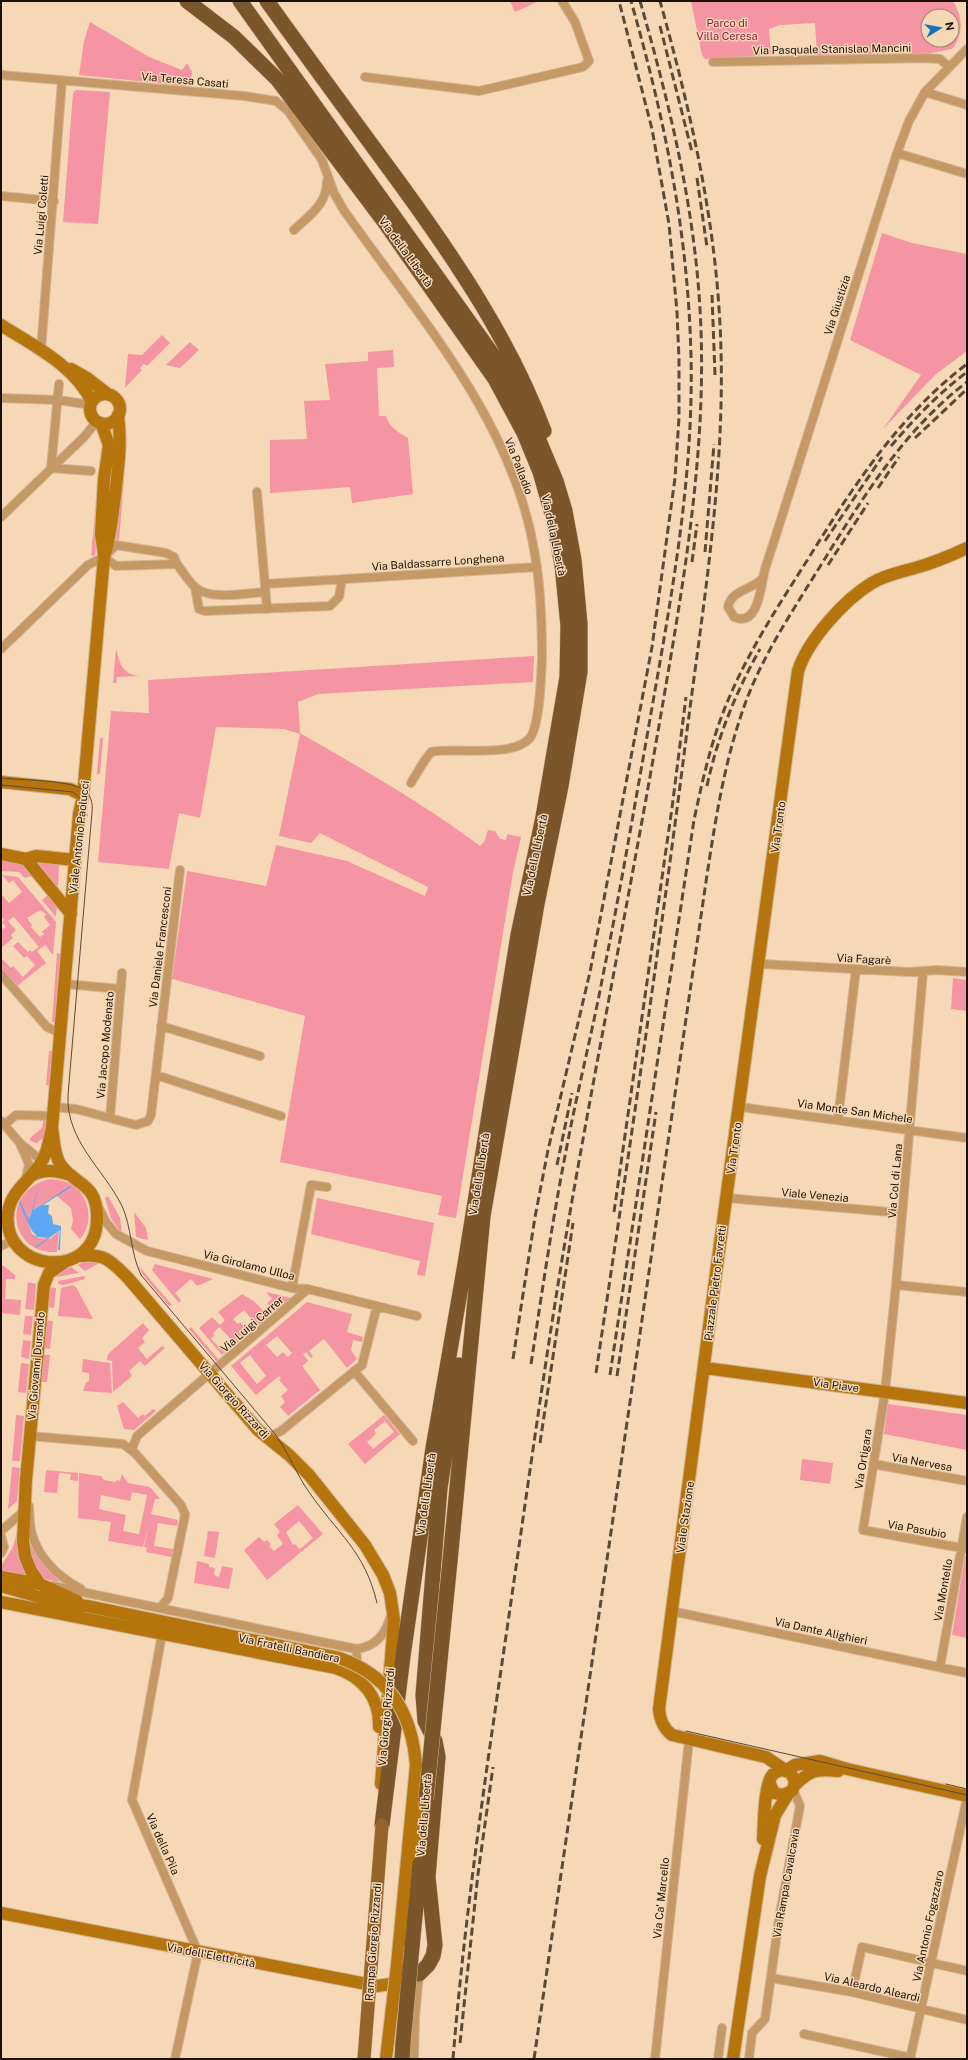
<svg xmlns="http://www.w3.org/2000/svg" width="968" height="2060" font-family="'Public Sans',sans-serif">
	<style>
		.green { fill: #f594a3; fill-rule: evenodd }
		.water { fill: #5da8f2 }
		.lines { fill: none; stroke-linecap: round; stroke-linejoin: round }
		.street-casing { stroke: #cfb496; stroke-width: 10 }
		.secondary-casing { stroke: #cfb496; stroke-width: 14 }
		.highway-casing { stroke: #cfb496; stroke-width: 16 }
		.street { stroke: #c59965; stroke-width: 8 }
		.secondary { stroke: #b6750c; stroke-width: 12 }
		.highway { stroke: #7a562a; stroke-width: 15 }
		.tram { stroke: #5a4a37; stroke-width: 1 }
		.rail { stroke: #5a4a37; stroke-width: 3; stroke-dasharray: 8 4; stroke-linecap: butt }
		.secondary-bridge-casing { stroke: #cfb496; stroke-width: 14; stroke-linecap: butt }
		.primary-bridge-casing { stroke: #cfb496; stroke-width: 14; stroke-linecap: butt }
		.highway-bridge-casing { stroke: #cfb496; stroke-width: 16; stroke-linecap: butt }
		.secondary-bridge { stroke: #b6750c; stroke-width: 12 }
		.primary-bridge { stroke: #956527; stroke-width: 13 }
		.highway-bridge { stroke: #7a562a; stroke-width: 15 }
		.labels { text-anchor: middle; stroke-width: 3; stroke-linejoin: round; paint-order: stroke }
		.park-label { font-size: 11px; fill: #96143e; stroke: #f7d8b6 }
		.street-label { font-size: 11px; fill: #1a1004; stroke: #f7d8b6 }
	</style>
	<rect width="100%" height="100%" fill="#f7d8b6"/>
	<path class="green" d="M510,1h29l-24,11z
		M691,1h262c10,16 11,33 -1,48l-26,5 -109,3 -2,-34 -35,2 -11,4 2,26 -66,4 -3,-4zM928,16h24v24h-24z
		M90,22l59,35 33,13 5,-7 5,9 -1,10 -5,4 -107,-11 5,-34z
		M76,90l34,2 -12,132 -35,-2 10,-129z
		M882,233l30,10 55,11v97l-31,23 -53,55 38,-54 -71,-35z
		M162,335l8,8 -23,23 -3,-2 -4,4 2,2 -17,18 3,-34 14,1z
		M190,342l9,8 -19,18 -14,-3z
		M393,350l1,17 -17,1 2,48h7c4,12 12,16 22,22l5,56 -61,9 -2,-16 -80,6v-53l37,-1 -3,-38 26,-1 -5,-36 43,-3v-9z
		M104,445l-9,110 -4,1 10,-107z
		M121,479l3,1 -5,61h-3z
		M116,648c3,15 7,26 23,28l-22,1 -1,6h-3z
		M534,656l-1,26 -215,12 -20,8 2,31c62,36 123,70 180,113l4,-4 4,-12 7,1 5,8 6,1 1,-6 14,3 -8,35 -57,346 -18,-3 4,-19 -162,-34 25,-146 -133,-37 15,-108 79,15 10,-41 71,16 78,35 3,-9 -108,-54 -9,10 -32,-7 21,-102 -16,-5 -68,-2 -16,91 -21,-5 -10,56 -71,-7 13,-151 38,2 -1,-33z
		M100,738h3l-3,36h-3z
		M1,859l22,2 12,14 -10,3 -6,-6 -18,-1z
		M36,861l23,2 -1,26z
		M1,875l17,2 38,45 -3,33 -8,-10 -8,6 9,12 -29,23 -16,-18v-10l10,10 2,-2 10,11 12,-12 -8,-9 -3,2 -11,-12 5,-4 10,10 2,-2 2,2 7,-5 -25,-30 -6,4 8,9 -5,5 2,3 -12,10v-21l2,2 3,-2 -4,-5 2,-2 -3,-4v-22l8,9 13,-11 -9,-12 -4,3 -6,-7 -2,1zM40,910l6,4 -2,3 6,8 -8,7 2,2 -4,3 -9,-10 1,-2 -5,-7z
		M50,893l7,9 -1,15 -14,-17z
		M57,953l4,1 -6,68h-3z
		M953,978l14,2v31l-16,-2z
		M49,1051h3l-3,34h-3z
		M44,1117h3l-2,19 -8,7 -7,-2v-3l12,-10z
		M51,1179c8,1 15,2 22,6 17,12 21,39 7,54l-9,-10 2,-8 -2,-13 -15,-13 -25,16c-2,10 -4,25 9,27 4,1 7,0 10,1l9,-8 -2,21c-49,3 -57,-63 -6,-73z
		M108,1196l12,22 2,16 -11,-16 -6,-20z
		M317,1198l117,25 -9,53 -8,-1 3,-14 -109,-27z
		M134,1212l12,16 2,12 -12,-3z
		M89,1259l13,2 10,8 -2,1 -9,-8 -16,9 -7,-6z
		M1,1264l14,11v4h-9l-1,20 16,1 -1,15 -19,-2z
		M137,1264l35,41 -3,1 -25,-30z
		M155,1264l58,15 -16,7 -6,-7 -16,14 6,7 -2,3 -27,-33z
		M71,1267l8,6 -23,4 7,-6z
		M84,1276l1,3 -21,6 -6,-1v-3z
		M28,1282l8,2 -2,26 -9,-1z
		M73,1285l3,2 17,32 -35,-3 3,-28z
		M48,1287l8,1 -2,20 -8,-1z
		M266,1292l25,6 -69,57 -23,-27 13,-11 8,8 5,-5 -7,-8 24,-18 13,8 11,12 6,-5 -5,-6 5,-4zM244,1310l10,12 -8,7 -6,-7 -2,2 -5,-5zM219,1327l14,14 -8,8 -4,-4 -2,2 -8,-8 3,-4 -1,-2z
		M307,1302l45,12 -5,18 16,5 -1,5 -9,-2 -2,10 6,9 -10,9 -23,-29 -15,12 4,5 -2,2 -5,-6 -3,2 5,7 -6,5 18,24 -32,26 -8,-9 5,-5 -4,-6 7,-6 -9,-10 2,-2 -2,-2 -23,19 -25,-29zM277,1336l15,17 -4,4 -5,-5 -6,5 -11,-12zM250,1355l16,21 -9,8 -17,-21z
		M25,1316h8l-2,19 -8,-1z
		M44,1320l9,1 -3,28 -8,-1z
		M143,1323l6,7 -7,8 3,4 -7,6 9,11 15,-13 3,2 -20,18 -5,-5 -11,10 3,5 -19,16 -1,-31 -5,-1 1,-6z
		M191,1327l28,33 -2,2 -28,-33z
		M23,1340l8,1 -2,18 -8,-2z
		M42,1355h8l-3,27h-8z
		M83,1359l27,4 2,30 -29,-2 3,-9 3,-1v-8l-7,-1z
		M21,1363l8,1 -3,29 -8,-1z
		M123,1402l15,16 5,-4 2,2 8,-7 3,2 -22,19 -10,-1 -7,-23z
		M888,1404l79,11v35l-83,-16z
		M16,1415l8,1 -4,45h-8z
		M384,1415l16,19 -35,30 -17,-20zM385,1421l9,11 -21,17 -6,-7 9,-8 -2,-4z
		M802,1459l31,4 -3,21 -30,-4z
		M12,1467l8,1 -3,33 -9,8z
		M46,1470l32,3v8l-8,-1 1,-6 -12,-1 -2,20 -13,-1z
		M79,1473l22,3 3,4 12,2 1,-2 3,1 2,-7 6,9 22,4 10,12h-5l-4,15 27,6 -1,6 -19,-3 -4,23 19,3 -1,8 -26,-5 1,-4 -3,-1 5,-21 -6,21 -35,-6 3,-19 -33,-4zM132,1492l15,3 -8,39 -16,-3 3,-16 -27,-6 2,-14 29,6z
		M298,1505l25,29 -56,46 -23,-30 15,-13 5,5 3,-2 4,4 -2,2 5,5 9,-7 -6,-9 3,-3 -6,-8zM299,1521l14,17 -13,11 -5,-5 -2,1 -7,-13z
		M18,1528l5,39 4,9 -26,-5v-5l12,-19z
		M28,1528l16,36 16,18 -16,-3c-14,-14 -17,-31 -16,-51z
		M208,1531l11,1 -4,26 -11,-2z
		M965,1556l2,1v81l-15,-3z
		M197,1561l12,3v3l6,1 -1,7 5,2 3,-11 11,2 -4,21 -35,-6z"/>
	<path class="water" d="M40,1182l-7,28 37,-24 1,1 -28,18h6l-1,8 4,3 1,8 8,2 -1,24h-2l2,-20 -24,18 -1,-1 13,-9 -26,-3 15,1 -5,-5 -13,-28 1,-2 9,19z"/>
	<g class="lines">
		<g class="street-casing">
			<path id="street" d="M713,62l212,-4 15,1 9,8
				M1,75l243,21 32,5 12,10 34,49 12,33 9,16c75,107 171,212 192,346 6,34 7,69 7,104 -1,16 -2,69 -13,80 -18,19 -72,8 -98,13l-8,11 -12,20
				M365,77l114,14 104,-24 6,-6 -14,-39 -13,-21
				M925,92l42,13
				M897,153l70,21
				M1,196l53,5
				M294,230c16,-15 33,-26 33,-49
				M41,350l21,-269
				M59,384l-8,84 40,3
				M1,398l57,2 33,5
				M257,492l10,117
				M1,517l83,-80 9,-11 2,-6
				M177,564c6,8 11,17 18,23 14,14 51,6 70,5
				M763,578c-12,13 -31,11 -35,29l6,10c25,11 27,-33 31,-48 4,-12 8,-25 12,-37 40,-127 81,-253 120,-379l12,-32 16,-29 42,-43
				M265,584l272,-17
				M195,587l4,22 6,2 125,-5 9,-9 3,-18
				M1,649l87,-84 16,-8 12,-12 50,8 8,4 3,7 -61,2 -12,-9
				M760,964l149,8 28,-2 30,2
				M923,972l-27,313 -11,107 -22,138 104,19
				M1,974l46,53 13,6
				M65,984l56,5
				M161,1026l99,30
				M156,1075l125,41
				M54,1107l22,2 60,16 12,-4 3,-6 29,-245
				M740,1107l227,31
				M110,1118l12,-145
				M838,1119l18,-150
				M1,1121l19,22 22,18
				M4,1125l12,-10 37,1
				M21,1146l8,18 -3,14
				M727,1198l175,15
				M98,1206l8,16 10,12 31,17 145,37 16,1 109,27
				M1,1246l13,-6
				M896,1285l71,7
				M292,1288l19,-103 16,2
				M354,1371l59,70
				M30,1436l93,8 12,9 46,52 4,9 -1,6 -16,78 -7,9
				M265,1436l8,-1 8,-4 81,-66 15,-59
				M132,1449l5,-13 171,-147
				M873,1464l94,17
				M29,1506c1,9 0,19 3,28 7,25 27,43 49,55
				M1,1531l22,-19
				M1,1536l3,11 -3,6
				M53,1586l303,63c20,-2 30,-15 35,-34
				M671,1611l296,62
				M162,1634l-30,166 66,152 -23,107
				M940,1667l27,-150
				M353,1669l4,-10 -1,-10
				M771,1978l81,14 115,28
				M852,1992l10,-45 105,24
				M804,2034l107,24
				M414,2059l1,-42 4,-43
				M655,2059l34,-319
				M718,2059l4,-31
				M749,2059l3,-26 13,-14 14,-100 21,-113 -7,-17
				M910,2059l57,-261"/>
		</g>
		<g class="secondary-casing">
			<path id="secondary" d="M1,325c33,21 73,40 91,77
				M71,369l16,9 22,17
				M90 409a15 15 0 1 1 30 0a15 15 0 1 1-30 0Z
				M101,423l8,22 -5,34 -3,55 3,20
				M1,782l69,7 13,7
				M1,854l25,5 45,55
				M26,859l10,-3 39,4
				M52,1128c2,12 2,26 8,36 15,22 38,18 37,55 -1,64 -96,53 -89,-6 3,-22 20,-31 31,-47 8,-11 10,-25 13,-38l27,-314 4,-18 21,-239c7,-21 8,-40 11,-61 3,-29 7,-51 3,-81
				M31,1176c13,-8 26,-5 40,-1
				M80,1256c25,-3 31,5 48,22l130,152 31,25 20,20 56,70 18,30 7,18 4,27 -13,164
				M705,1368l262,35
				M1,1577l39,7 37,17
				M40,1584l-9,-13 -6,-15 -2,-15 3,-61 18,-195 5,-12 16,-11
				M1,1586l59,17 27,3 252,52
				M1,1602l335,66c27,9 44,30 43,59
				M785,1770l-19,-13 -94,-22c-9,-7 -12,-15 -13,-26l57,-436 82,-602c10,-31 46,-71 74,-88 13,-8 29,-11 43,-15 18,-5 35,-12 52,-20
				M785,1771l10,-6 25,-4 27,8 120,27
				M795,1785c15,-15 22,-16 43,-14
				M763,1839c1,-16 1,-49 8,-62 3,-5 8,-7 14,-7 9,4 12,12 7,21l-9,4 -9,-2 -4,-9
				M413,1865l13,-66
				M1,1913l376,73 27,-4
				M397,1965l19,-200
				M733,2059l27,-183 15,-61 13,-21"/>
		</g>
		<g class="highway-casing">
			<path id="highway" d="M187,1l47,36 44,43 105,140 112,159 29,54 16,39 13,45 9,48 6,61 -1,51 -24,140 -25,118 -53,329 -32,184 -30,208 -21,169
				M240,1l263,368 35,69 18,43 9,30 9,49 6,64v48l-19,114 -24,118 -54,312 -33,345
				M267,1c45,63 91,125 137,188 55,76 107,154 140,242
				M412,1947l8,-83
				M419,1974l9,-9 5,-9 2,-11 -7,-68 10,-120 -3,-16 -10,-20 -2,-26 17,-207 19,-123
				M402,2059l1,-16"/>
		</g>
		<use href="#street" class="street"/>
		<use href="#secondary" class="secondary"/>
		<use href="#highway" class="highway"/>
		<path class="tram" d="M1,778c18,2 70,2 83,12 7,5 9,13 8,22l-24,283c-2,46 35,73 54,111 10,22 8,46 19,69l134,159c14,19 21,40 34,58 28,41 56,59 68,111
			M1,785l72,7 12,11 2,13
			M686,1731l281,64
			M946,1784l21,5"/>
		<path class="rail" d="M660,26l32,126
			M697,178l10,69
			M712,295l3,80
			M915,438l52,-49
			M891,446c23,-27 47,-52 76,-74
			M878,488l21,-31
			M825,541l57,-84
			M705,552l9,-108
			M692,562l5,-38
			M828,565l40,-62
			M707,786c10,-48 29,-94 53,-137
			M557,1165l15,-72
			M614,1212l58,-404 14,-111
			M513,1359l22,-142 13,-67 42,-178 62,-325 23,-169 4,-60v-58l-2,-48 -8,-88 -17,-95 -33,-128
			M531,1364c11,-71 21,-142 35,-213 11,-59 26,-117 37,-176 16,-77 29,-155 43,-233 22,-128 48,-255 45,-386 -3,-124 -26,-236 -60,-355
			M596,1373c32,-214 64,-427 91,-642 18,-140 42,-281 32,-423 -7,-105 -31,-206 -59,-307
			M610,1375l84,-555c9,-42 18,-83 35,-122 22,-52 54,-99 84,-147 43,-69 88,-137 154,-187
			M617,1376l39,-264
			M540,1443l33,-220
			M460,2043l18,-169 15,-107
			M453,2059c13,-160 38,-319 61,-478 20,-138 39,-276 64,-414 27,-151 57,-302 83,-453 23,-134 47,-269 39,-405 -6,-105 -31,-207 -60,-308
			M534,2059l173,-1184c9,-59 18,-116 38,-171 17,-47 45,-89 71,-131 43,-69 85,-141 151,-191"/>
		<g class="secondary-bridge-casing">
			<path id="secondary-bridge" d="M339,1658c50,17 73,56 77,107
				M386,2059l11,-94"/>
		</g>
		<g class="primary-bridge-casing">
			<path id="primary-bridge" d="M364,2059l18,-234"/>
		</g>
		<g class="highway-bridge-casing">
			<path id="highway-bridge" d="M426,1799l24,-238
				M403,2043l9,-96"/>
		</g>
		<use href="#secondary-bridge" class="secondary-bridge"/>
		<use href="#primary-bridge" class="primary-bridge"/>
		<use href="#highway-bridge" class="highway-bridge"/>
	</g>
	<g class="labels">
		<g class="park-label">
			<text x="727" y="27">Parco di<tspan x="727" dy="13">Villa Ceresa</tspan></text>
		</g>
		<g class="street-label">
			<text transform="translate(832 49) rotate(-1)" y="4">Via Pasquale Stanislao Mancini</text>
			<text transform="translate(185 80) rotate(5)" y="4">Via Teresa Casati</text>
			<text transform="translate(41 215) rotate(-85)" y="4">Via Luigi Coletti</text>
			<text transform="translate(406 252) rotate(54)" y="4">Via della Libertà</text>
			<text transform="translate(837 305) rotate(-72)" y="4">Via Giustizia</text>
			<text transform="translate(519 466) rotate(69)" y="4">Via Palladio</text>
			<text transform="translate(554 535) rotate(78)" y="4">Via della Libertà</text>
			<text transform="translate(438 562) rotate(-4)" y="4">Via Baldassarre Longhena</text>
			<text transform="translate(778 827) rotate(-82)" y="4">Via Trento</text>
			<text transform="translate(79 837) rotate(-84)" y="4">Viale Antonio Paolucci</text>
			<text transform="translate(535 855) rotate(-78)" y="4">Via della Libertà</text>
			<text transform="translate(160 947) rotate(-83)" y="4">Via Daniele Francesconi</text>
			<text transform="translate(864 959) rotate(3)" y="4">Via Fagarè</text>
			<text transform="translate(105 1045) rotate(-85)" y="4">Via Jacopo Modenato</text>
			<text transform="translate(855 1111) rotate(8)" y="4">Via Monte San Michele</text>
			<text transform="translate(734 1148) rotate(-82)" y="4">Via Trento</text>
			<text transform="translate(479 1174) rotate(-81)" y="4">Via della Libertà</text>
			<text transform="translate(895 1181) rotate(-85)" y="4">Via Col di Lana</text>
			<text transform="translate(815 1195) rotate(5)" y="4">Viale Venezia</text>
			<text transform="translate(249 1265) rotate(14)" y="4">Via Girolamo Ulloa</text>
			<text transform="translate(715 1283) rotate(-83)" y="4">Piazzale Pietro Favretti</text>
			<text transform="translate(252 1324) rotate(-41)" y="4">Via Luigi Carrer</text>
			<text transform="translate(36 1366) rotate(-85)" y="4">Via Giovanni Durando</text>
			<text transform="translate(836 1385) rotate(8)" y="4">Via Piave</text>
			<text transform="translate(234 1400) rotate(48)" y="4">Via Giorgio Rizzardi</text>
			<text transform="translate(863 1459) rotate(-81)" y="4">Via Ortigara</text>
			<text transform="translate(922 1462) rotate(10)" y="4">Via Nervesa</text>
			<text transform="translate(426 1494) rotate(-82)" y="4">Via della Libertà</text>
			<text transform="translate(685 1517) rotate(-82)" y="4">Viale Stazione</text>
			<text transform="translate(917 1529) rotate(10)" y="4">Via Pasubio</text>
			<text transform="translate(943 1590) rotate(-80)" y="4">Via Montello</text>
			<text transform="translate(821 1631) rotate(12)" y="4">Via Dante Alighieri</text>
			<text transform="translate(289 1648) rotate(12)" y="4">Via Fratelli Bandiera</text>
			<text transform="translate(386 1717) rotate(-85)" y="4">Via Giorgio Rizzardi</text>
			<text transform="translate(424 1815) rotate(-85)" y="4">Via della Libertà</text>
			<text transform="translate(163 1844) rotate(66)" y="4">Via della Pila</text>
			<text transform="translate(786 1883) rotate(-80)" y="4">Via Rampa Cavalcavia</text>
			<text transform="translate(661 1898) rotate(-84)" y="4">Via Ca' Marcello</text>
			<text transform="translate(928 1926) rotate(-78)" y="4">Via Antonio Fogazzaro</text>
			<text transform="translate(373 1942) rotate(-86)" y="4">Rampa Giorgio Rizzardi</text>
			<text transform="translate(211 1955) rotate(11)" y="4">Via dell'Elettricità</text>
			<text transform="translate(872 1987) rotate(13)" y="4">Via Aleardo Aleardi</text>
		</g>
	</g>
	<rect width="968" height="2060" fill="none" stroke="#1a1004" stroke-width="4"/>
	<g transform="translate(940 28) rotate(79)"><circle r="19" fill="#f7d8b6" stroke="#9f886f"/>
	<path d="M0-3L7 15L0 10L-7 15Z" fill="#1673c0"/>
	<text y="-6" font-size="11" font-weight="bold" text-anchor="middle" fill="#1a1004">N</text>
	</g>
</svg>
